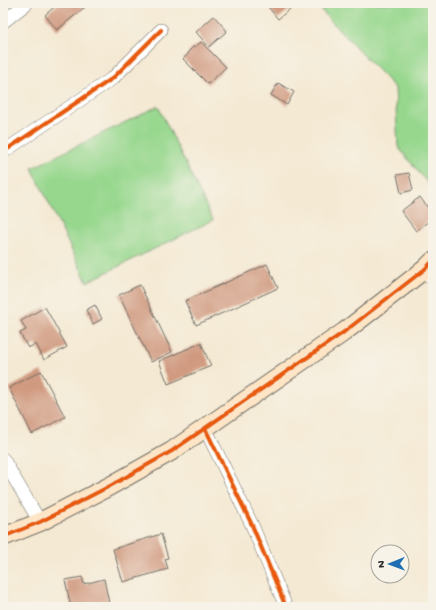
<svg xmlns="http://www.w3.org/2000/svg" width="436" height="610" font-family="'Gochi Hand',sans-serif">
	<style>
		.green { fill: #96d78d; stroke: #60815c }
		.building { fill: #d09a80 }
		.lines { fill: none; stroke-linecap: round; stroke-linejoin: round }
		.street-casing { stroke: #716e66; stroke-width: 14 }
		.secondary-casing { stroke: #716e66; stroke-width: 20 }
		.street { stroke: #fff; stroke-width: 13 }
		.secondary { stroke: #fde5c5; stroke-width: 18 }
		.cycleway-casing { stroke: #f7f3e8; stroke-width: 6 }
		.cycleway { stroke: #e8590c; stroke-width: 4 }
	</style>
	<rect width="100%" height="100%" fill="#f7f3e8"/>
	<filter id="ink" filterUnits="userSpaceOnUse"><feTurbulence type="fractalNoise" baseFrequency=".025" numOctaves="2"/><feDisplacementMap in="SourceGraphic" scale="8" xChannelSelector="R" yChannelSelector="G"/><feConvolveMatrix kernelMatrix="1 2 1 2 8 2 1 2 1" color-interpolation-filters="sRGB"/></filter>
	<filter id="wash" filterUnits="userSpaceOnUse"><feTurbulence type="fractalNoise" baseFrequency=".012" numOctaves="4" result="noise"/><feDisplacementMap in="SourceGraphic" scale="16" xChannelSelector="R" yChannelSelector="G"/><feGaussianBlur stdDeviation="0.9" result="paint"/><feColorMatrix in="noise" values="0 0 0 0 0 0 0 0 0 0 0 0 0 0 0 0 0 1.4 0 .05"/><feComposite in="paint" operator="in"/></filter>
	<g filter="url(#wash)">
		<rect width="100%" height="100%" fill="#f4e9d3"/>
		<path class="green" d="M316,3h117v183l-2,1 -33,-40 -3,-59 -66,-69z
			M158,106l55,114 -126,62 -55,-114z"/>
		<g id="blocks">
			<path class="building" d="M59,3h31l-33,27 -12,-15z
				M265,3h20l5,6 -12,10z
				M214,16l13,15 -18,16 -13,-15z
				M201,42l25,25 -18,17 -25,-25 6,-6 -1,-1 6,-6 1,1z
				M278,83l16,9 -7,13 -16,-10z
				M409,173l4,17 -12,3 -4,-18z
				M420,197l13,18v3l-17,13 -15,-20z
				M267,264l11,24 -82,37 -11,-24z
				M140,285l32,67 -21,10 -32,-67z
				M95,305l7,14 -9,5 -7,-14z
				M45,307l22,40 -23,13 -8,-16 -8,4 -8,-15 6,-3 -5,-9z
				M201,343l10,23 -43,18 -9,-23z
				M41,371l24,46 -33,17 -23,-46z
				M161,534l7,24 -3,1 3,10 -45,13 -10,-33z
				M82,577l2,7 20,-5 5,24 -17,4h-21l-6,-27z"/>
		</g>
	</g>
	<g filter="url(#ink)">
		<use href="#blocks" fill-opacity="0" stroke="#716e66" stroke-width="1"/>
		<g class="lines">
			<g class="street-casing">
				<path id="street" d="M3,22l24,-19
					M3,152l110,-74 48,-48
					M425,269l8,11
					M205,428l47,97 34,82
					M3,459l37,63"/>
			</g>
			<g class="secondary-casing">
				<path id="secondary" d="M3,537l37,-15 70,-36 62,-35 172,-119 81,-63 8,-8"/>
			</g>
			<use href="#street" class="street"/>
			<use href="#secondary" class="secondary"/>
			<g class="cycleway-casing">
				<path id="cycleway" d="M3,152l110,-74 48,-48
					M205,428l47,97 34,82
					M3,537l37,-15 70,-36 62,-35 172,-119 81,-63 8,-8"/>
			</g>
			<use href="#cycleway" class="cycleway"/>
		</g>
	</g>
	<rect width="436" height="610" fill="none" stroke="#f7f3e8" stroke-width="16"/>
	<g transform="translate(390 564) rotate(269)"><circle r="19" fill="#f7f3e8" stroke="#a5a39c"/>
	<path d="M0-3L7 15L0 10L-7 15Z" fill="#1f6fb2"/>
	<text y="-6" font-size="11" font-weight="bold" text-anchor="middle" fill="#2b2b2b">N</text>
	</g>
</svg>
